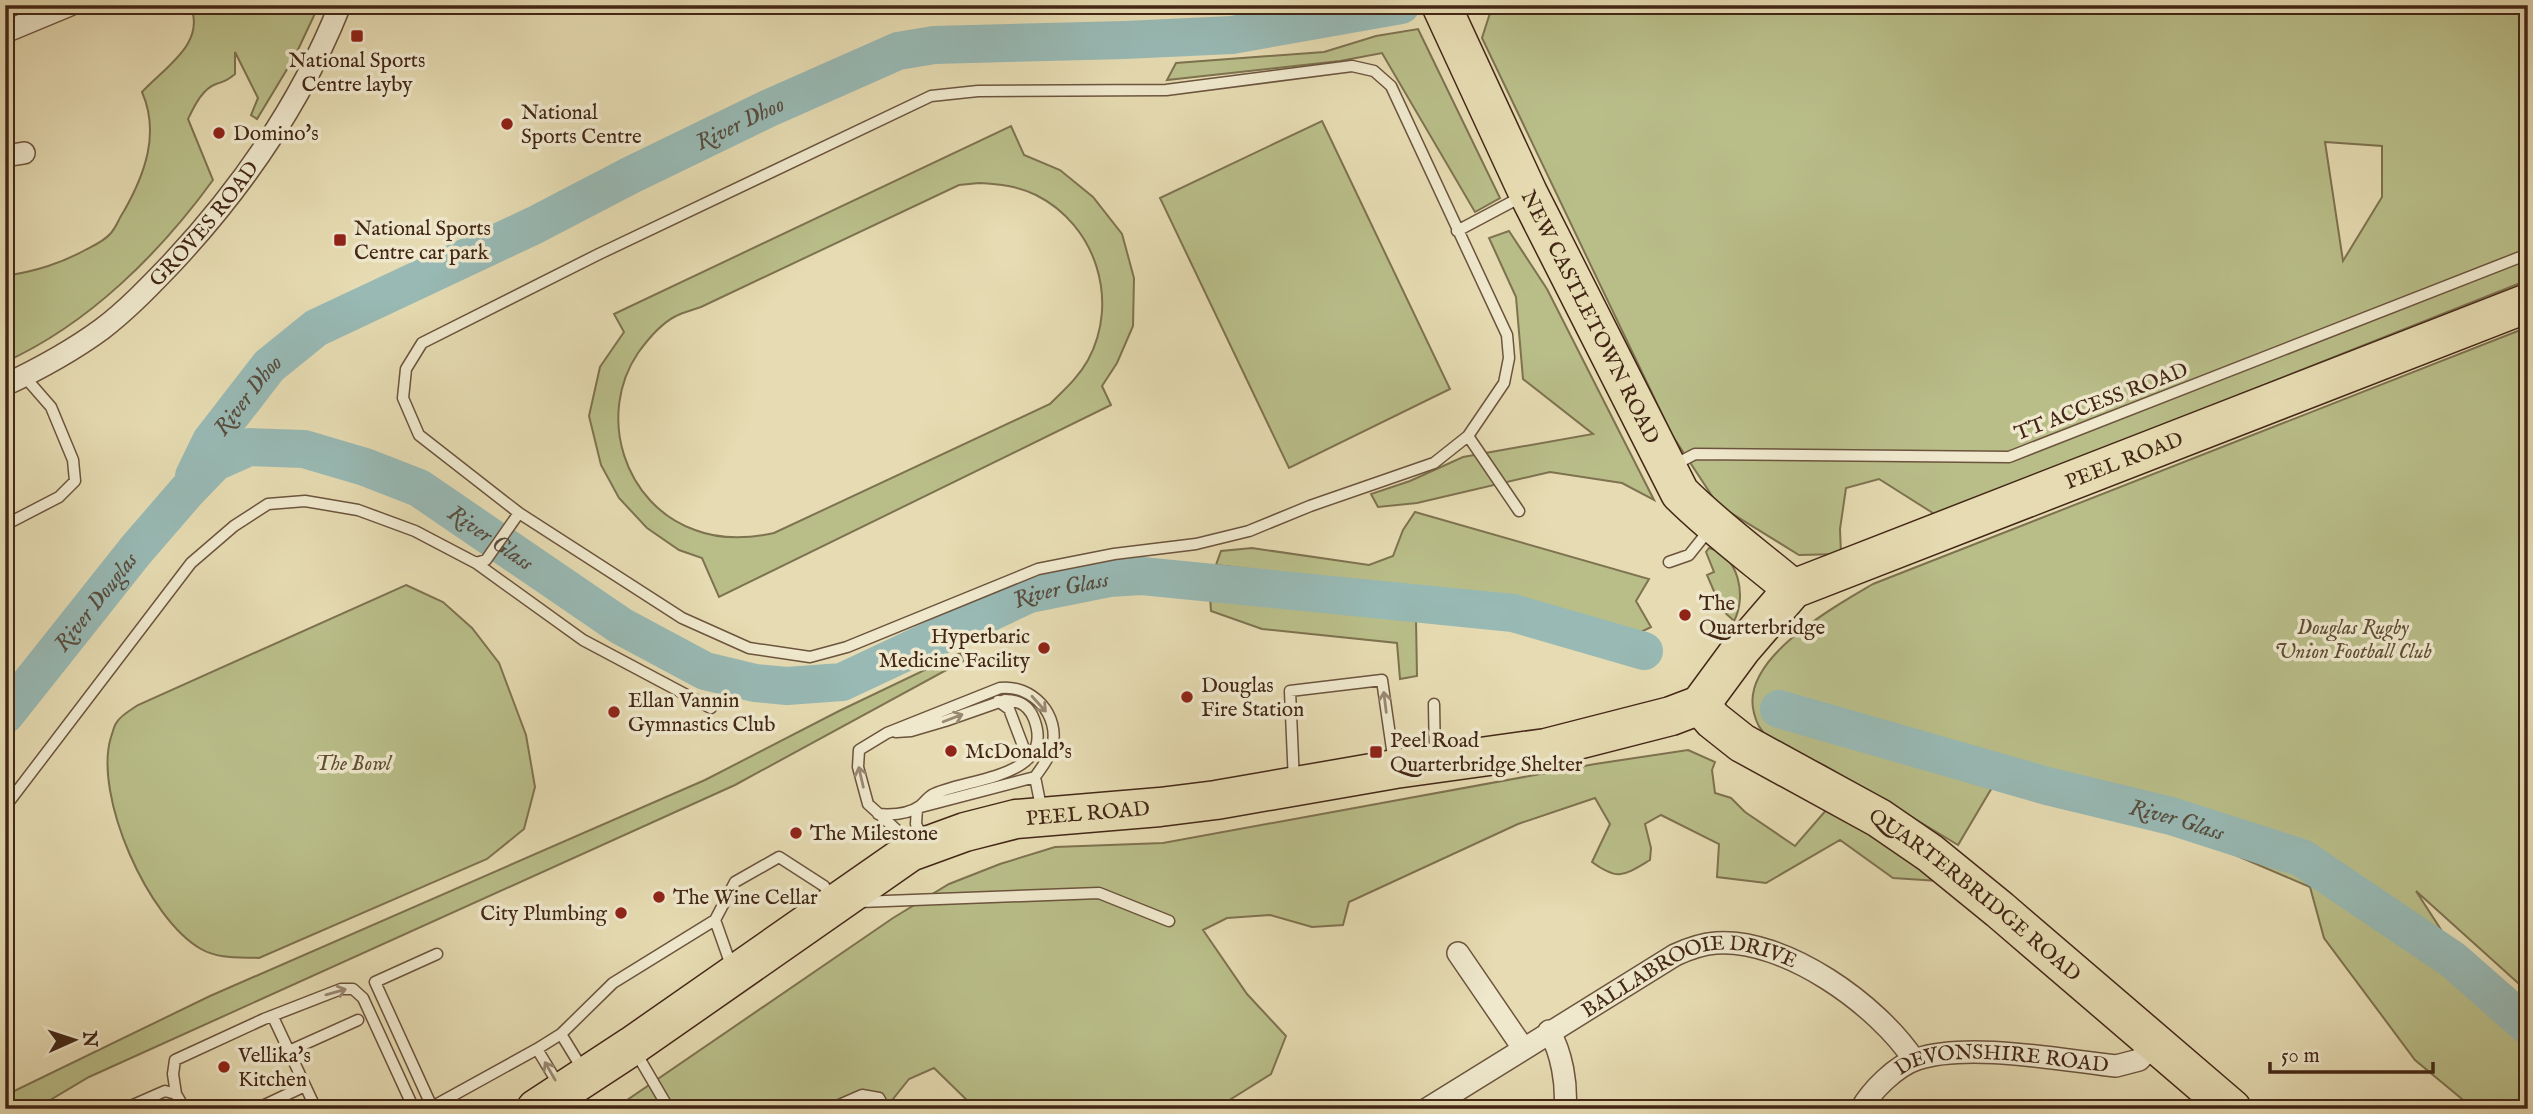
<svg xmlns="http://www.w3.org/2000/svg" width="2533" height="1114" font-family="'IM FELL English',serif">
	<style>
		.green { fill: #b9be89; stroke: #7e7250; stroke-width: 2; fill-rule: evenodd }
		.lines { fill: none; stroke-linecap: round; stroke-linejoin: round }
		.river { stroke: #98b9b4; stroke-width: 38 }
		.lane-casing { stroke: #6c543d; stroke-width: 13 }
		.street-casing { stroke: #6c543d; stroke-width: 24 }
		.highway-casing { stroke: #432716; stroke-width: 41 }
		.lane { stroke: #efe8cd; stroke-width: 10 }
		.street { stroke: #efe8cd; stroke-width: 21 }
		.highway { stroke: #e6dbb2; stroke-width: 38 }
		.oneway { stroke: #998872 }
		.poi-dot { fill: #8f2418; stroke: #efe8cd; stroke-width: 2.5 }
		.labels { text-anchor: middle; stroke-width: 7; stroke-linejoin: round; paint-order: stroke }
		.poi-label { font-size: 21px; fill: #432716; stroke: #efe8cd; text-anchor: start }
		.street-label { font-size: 21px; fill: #432716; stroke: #efe8cd }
		.park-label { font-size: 21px; font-style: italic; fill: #604d33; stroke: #efe8cd }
		.water-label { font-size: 23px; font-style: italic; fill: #584c3e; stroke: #efe8cd }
	</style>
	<rect width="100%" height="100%" fill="#e6dbb2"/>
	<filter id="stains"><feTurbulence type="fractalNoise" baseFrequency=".00286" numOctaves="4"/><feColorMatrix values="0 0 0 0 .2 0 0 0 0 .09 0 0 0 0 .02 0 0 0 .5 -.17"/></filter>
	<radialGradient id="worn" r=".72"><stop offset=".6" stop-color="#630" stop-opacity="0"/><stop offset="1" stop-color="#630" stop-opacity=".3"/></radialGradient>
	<path class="green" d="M190,5h129l-24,51 -38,63 -6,-4 7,-17 -23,-46v22c-7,6 -10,7 -19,10 -14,5 -22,23 -28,35l25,61c-53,73 -124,144 -208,182v-86c31,-5 55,-12 82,-27 8,-4 17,-8 23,-15 6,-6 9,-16 14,-23 21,-37 36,-78 18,-119 23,-25 65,-49 48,-87z
		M1488,5h1040v275l-592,235 -57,-36 -33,9 -6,41 1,25 -42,1 -81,-50 -46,-70 -190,-397 8,-25zM2325,142l57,4v51l-39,64z
		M1418,29l82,169 -25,14 -93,-159 -42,8 -173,19 9,-17 148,-11 52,-16z
		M1322,121l128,268 -161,79 -129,-270z
		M1011,126l13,29 36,15 33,27 29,37 12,44 -1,48 -16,37 -15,23 9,19 -392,192 -17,-39 -23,-8 -32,-22 -28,-30 -18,-33 -12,-49 11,-49 24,-35 -10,-18zM979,183c20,1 39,3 57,12 60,30 84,106 52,165 -10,18 -24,30 -38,44l-276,129c-27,6 -53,7 -79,-3 -71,-25 -99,-115 -57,-177 10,-14 22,-29 38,-37 7,-4 17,-6 25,-9l258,-122z
		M1509,231l38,58 107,211 -32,-17 -72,-11 -133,31 -39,4 -7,-13 39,-13 53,-24 130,-23 -70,-55 -7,-82 -27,-59z
		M2528,327v665l-112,-101 88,136 24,23v59h-54l-59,-49 -91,-122 -14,-51 -262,-112 -55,11 -35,59c-43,-26 -86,-52 -129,-77 -20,-12 -44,-16 -62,-32 -7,-6 -11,-14 -13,-23 -15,-54 80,-106 119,-129z
		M1415,512l234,67 -13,22 15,26 -22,11 -119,-37 -294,-36 5,-14 31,-3 117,17 24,-9 10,-26z
		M1709,548c30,7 38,49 25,73l-12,-11 -15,-35 7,-3 -8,-20z
		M406,585l37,17 29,26 27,35 27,72 9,52 -11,42 -37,30 -228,99c-19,-1 -41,1 -58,-9 -53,-30 -108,-154 -90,-212 2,-5 3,-12 6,-15 4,-7 14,-12 21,-17z
		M1210,596l206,23 1,57 -17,3 -3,-36 -135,-14 -51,-18z
		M960,653l3,8 -228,124 -646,292 -54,32h-30l1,-14 204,-99 495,-216 134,-69z
		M1688,750l27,12 -3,8 3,23 16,5 14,14 50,34 33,-38 15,6 96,67 -46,-3 -53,-38 -74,43 -49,-6 2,-33 -58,-29 -16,9 6,24 -1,12c-27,16 -32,21 -58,2l18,-38 -15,-26 -77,26 -169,78 -6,23 -31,2 -42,-12 -43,3 -24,12 44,64 39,42 -15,38 -56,35h-239l-42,-41 -25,11 -24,30h-271l279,-191 56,-34 51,-20 55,-17 108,-4 432,-79z"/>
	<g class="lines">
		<g class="river">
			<path id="s1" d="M194,476l17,-35 58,-75 47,-38 219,-103 96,-50 136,-66 131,-58 36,-6 191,-5 107,-5 169,-30"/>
			<path id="s2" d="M1779,709l268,77 124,30 131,42 151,102 75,66"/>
			<path id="s3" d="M5,715l131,-165 51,-59 28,-29 34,-15 55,2 61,18 54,21 202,138 84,45 50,12 32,3 55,-4 187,-88 80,-16 33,-2 371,37 131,38"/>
		</g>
		<g class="lane-casing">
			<path id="lane" d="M1352,66l22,5 17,15 116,249 2,23 -5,25 -36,53 -34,27 -124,43 -61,25 -53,13 -82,10 -76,15 -191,78 -37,10 -61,-9 -67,-30 -163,-105 -100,-78 -16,-37 3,-29 16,-26 177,-89 332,-158 47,-5 188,-1z
				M1457,231l66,-35
				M1468,436l51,75
				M1674,465l21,-11 314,3 519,-203
				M5,525l54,-28 16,-16 -2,-21 -22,-53 -27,-31
				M1669,562l20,-7 20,-25
				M476,563l10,-3 33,-47
				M998,701l11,8 19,50
				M1434,704l1,54
				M1035,777l7,35
				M1294,782l-4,-91 92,-11 12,83
				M5,807l186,-244 43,-37 34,-22 37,-3 53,9 57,21 61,32 107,77 128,68
				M878,814c13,1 31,0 42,-8 4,-3 7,-8 12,-11 32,-17 125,-16 102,-76 -5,-13 -15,-19 -29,-19l-60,21 -34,10 -15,1
				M907,847l-8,-15 -31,-28 -10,-37 1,-17 28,-17 113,-45c32,-4 61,27 52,60 -3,11 -11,20 -17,29l-118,31 -1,16 7,15
				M860,902l239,-9 70,28
				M715,920l20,-38 44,-25 45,29 9,12
				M437,954l-62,28 57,125 105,-58 24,-15 52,-51 102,-63 17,48
				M273,1017l43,92
				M561,1034l22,36
				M537,1049l23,38
				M289,1051l69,-31
				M635,1051l34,58
				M176,1094l-3,-20 2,-14 89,-41 77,-30h12l10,9 51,111
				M124,1109l41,-18 11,3 9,15
				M256,1109l49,-23
				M830,1109l32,-14 17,3 6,11"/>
		</g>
		<g class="street-casing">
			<g id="street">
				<path d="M5,32l65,-27"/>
				<path d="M5,156l19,-3"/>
				<path id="s4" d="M5,385c34,-16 67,-34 97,-56 25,-19 48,-43 70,-66 70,-75 130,-162 168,-258"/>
				<path d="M1458,953l65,95"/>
				<path d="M1549,1031c13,22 18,53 16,78"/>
				<path id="s5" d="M1427,1109l248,-154c13,-6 26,-11 41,-12 69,-5 162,62 198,117"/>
				<path id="s6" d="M1861,1109c11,-19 35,-43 56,-50 52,-17 143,1 199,7l23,-6 15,-16"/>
			</g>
		</g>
		<g class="highway-casing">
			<g id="highway">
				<path id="s7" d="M1441,5l87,188 152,300c35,35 75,64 113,96"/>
				<path id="s8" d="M1700,705l13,15 29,23 137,75 51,35 70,57 232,199"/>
				<path id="s9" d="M536,1109l96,-63 278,-194 55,-20 51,-13 144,-12 56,-7 179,-31 151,-21 125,-32 29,-11 42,-57 51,-59 735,-286"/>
			</g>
		</g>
		<use href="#lane" class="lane"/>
		<use href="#street" class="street"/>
		<use href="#highway" class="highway"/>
	</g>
	<defs><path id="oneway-shaft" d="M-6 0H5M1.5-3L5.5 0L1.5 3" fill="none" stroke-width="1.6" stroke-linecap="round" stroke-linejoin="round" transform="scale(1.75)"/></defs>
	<g class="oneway">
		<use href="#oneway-shaft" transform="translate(1385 702) rotate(-97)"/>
		<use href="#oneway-shaft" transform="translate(1039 704) rotate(48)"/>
		<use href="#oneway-shaft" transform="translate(953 718) rotate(-21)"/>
		<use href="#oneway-shaft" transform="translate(861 777) rotate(-103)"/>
		<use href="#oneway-shaft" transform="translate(336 992) rotate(-16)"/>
		<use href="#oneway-shaft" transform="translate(550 1071) rotate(-120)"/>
	</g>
	<g class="poi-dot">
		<rect x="350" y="29" width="14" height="14" rx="3.5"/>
		<circle cx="507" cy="124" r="7"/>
		<circle cx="219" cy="133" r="7"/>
		<rect x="333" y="233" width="14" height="14" rx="3.5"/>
		<circle cx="1685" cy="615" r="7"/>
		<circle cx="1044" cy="648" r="7"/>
		<circle cx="1187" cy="697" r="7"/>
		<circle cx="614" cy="712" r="7"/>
		<circle cx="951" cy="751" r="7"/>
		<rect x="1369" y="745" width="14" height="14" rx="3.5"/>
		<circle cx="796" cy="833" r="7"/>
		<circle cx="659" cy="897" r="7"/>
		<circle cx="621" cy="913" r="7"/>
		<circle cx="224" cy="1067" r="7"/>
	</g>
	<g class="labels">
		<g class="poi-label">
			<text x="357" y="67" text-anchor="middle">National Sports<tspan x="357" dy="24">Centre layby</tspan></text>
			<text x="521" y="119">National<tspan x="521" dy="24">Sports Centre</tspan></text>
			<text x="233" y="140">Domino's</text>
			<text x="354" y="235">National Sports<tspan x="354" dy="24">Centre car park</tspan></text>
			<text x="1699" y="610">The<tspan x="1699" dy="24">Quarterbridge</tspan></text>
			<text x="1030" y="643" text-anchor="end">Hyperbaric<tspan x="1030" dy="24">Medicine Facility</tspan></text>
			<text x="1201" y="692">Douglas<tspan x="1201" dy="24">Fire Station</tspan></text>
			<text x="628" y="707">Ellan Vannin<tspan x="628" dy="24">Gymnastics Club</tspan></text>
			<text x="1390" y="747">Peel Road<tspan x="1390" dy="24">Quarterbridge Shelter</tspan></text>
			<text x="965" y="758">McDonald's</text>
			<text x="810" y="840">The Milestone</text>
			<text x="673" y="904">The Wine Cellar</text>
			<text x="607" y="920" text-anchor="end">City Plumbing</text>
			<text x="238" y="1062">Vellika's<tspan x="238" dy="24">Kitchen</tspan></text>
		</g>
		<g class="street-label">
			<text dy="7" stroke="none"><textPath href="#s4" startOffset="259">GROVES ROAD</textPath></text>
			<text dy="7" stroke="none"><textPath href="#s7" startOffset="346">NEW CASTLETOWN ROAD</textPath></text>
			<text transform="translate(2101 401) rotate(-21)" y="7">TT ACCESS ROAD</text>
			<text dy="7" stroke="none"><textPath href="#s9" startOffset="1764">PEEL ROAD</textPath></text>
			<text dy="7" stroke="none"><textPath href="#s9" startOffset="637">PEEL ROAD</textPath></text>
			<text dy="7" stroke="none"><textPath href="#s8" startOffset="336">QUARTERBRIDGE ROAD</textPath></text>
			<text dy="7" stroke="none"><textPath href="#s5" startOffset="301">BALLABROOIE DRIVE</textPath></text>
			<text dy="7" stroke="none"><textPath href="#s6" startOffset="161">DEVONSHIRE ROAD</textPath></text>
		</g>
		<g class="park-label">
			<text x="2353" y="634">Douglas Rugby<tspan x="2353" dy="24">Union Football Club</tspan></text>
			<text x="353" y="770">The Bowl</text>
		</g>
		<g class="water-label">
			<text dy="8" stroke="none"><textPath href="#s1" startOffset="665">River Dhoo</textPath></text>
			<text dy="8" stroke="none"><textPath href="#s1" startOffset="98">River Dhoo</textPath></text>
			<text dy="8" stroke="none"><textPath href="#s3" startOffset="630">River Glass</textPath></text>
			<text dy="8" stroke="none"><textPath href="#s3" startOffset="1260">River Glass</textPath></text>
			<text dy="8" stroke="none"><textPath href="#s3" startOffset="145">River Douglas</textPath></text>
			<text dy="8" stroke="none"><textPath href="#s2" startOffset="413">River Glass</textPath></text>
		</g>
	</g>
	<rect width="2533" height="1114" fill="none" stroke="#e6dbb2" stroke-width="28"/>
	<rect x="7" y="7" width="2519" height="1100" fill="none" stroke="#432716" stroke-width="3.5"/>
	<rect x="14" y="14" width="2505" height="1086" fill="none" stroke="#432716" stroke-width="2"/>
	<g transform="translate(74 1040) rotate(87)" stroke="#efe8cd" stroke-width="5" paint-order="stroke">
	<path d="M0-5L12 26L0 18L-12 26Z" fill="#432716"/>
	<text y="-10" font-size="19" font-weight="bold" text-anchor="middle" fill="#432716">N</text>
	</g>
	<path d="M2270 1062v10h163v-10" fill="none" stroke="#432716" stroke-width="3.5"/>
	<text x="2281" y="1062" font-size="21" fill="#432716" stroke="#efe8cd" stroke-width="5" paint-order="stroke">50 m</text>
	<rect width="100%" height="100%" filter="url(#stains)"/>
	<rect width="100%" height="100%" fill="url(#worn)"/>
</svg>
